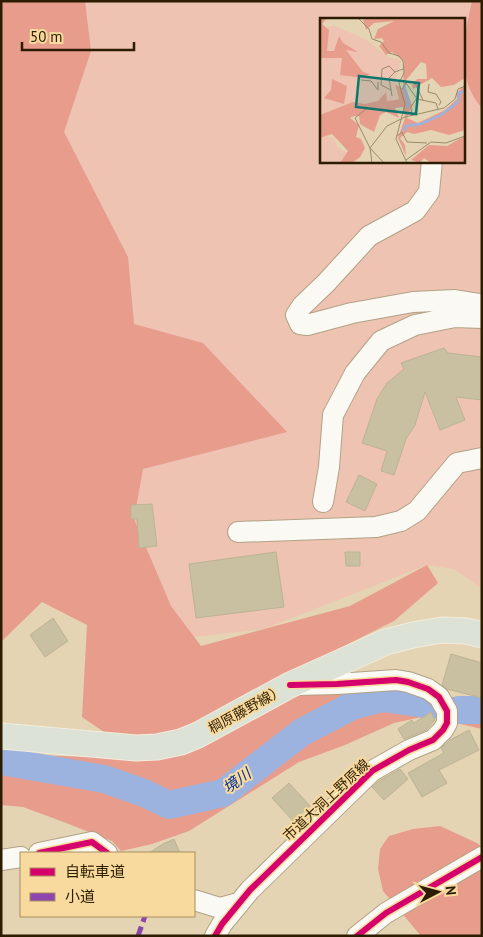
<svg xmlns="http://www.w3.org/2000/svg" width="483" height="937" font-family="'PT Sans','Noto Sans JP',sans-serif">
	<style>
		.green { fill: #eec3b2; fill-rule: evenodd }
		.forest { fill: #e79c8c }
		.lines { fill: none; stroke-linecap: round; stroke-linejoin: round }
		.river { stroke: #9cb2df; stroke-width: 28 }
		.building { fill: #c8c0a1; stroke: #bcb394 }
		.minor-casing { stroke: #b1a285; stroke-width: 22 }
		.major-casing { stroke: #f3ecdd; stroke-width: 27 }
		.minor { stroke: #fbf9f4; stroke-width: 20 }
		.major { stroke: #dce2d5; stroke-width: 25 }
		.quiet { stroke: #8e44ad; stroke-width: 5; stroke-dasharray: 10 5; stroke-linecap: butt }
		.cycleway-casing { stroke: #f9da9e; stroke-width: 9 }
		.cycleway { stroke: #d6006c; stroke-width: 6 }
		.labels { text-anchor: middle; stroke-width: 4; stroke-linejoin: round; paint-order: stroke }
		.street-label { font-size: 14px; fill: #2c1d00; stroke: #f9da9e }
		.water-label { font-size: 15px; font-style: italic; fill: #02319e; stroke: #f9da9e }
		.inset-river { fill: none; stroke: #9cb2df; stroke-width: 2.5 }
		.inset-road { fill: none; stroke: #9a8b6b; stroke-width: 1 }
		.view { fill: #0f766e; fill-opacity: 0.15; stroke: #0f766e; stroke-width: 2.5 }
		.inset-edge { fill: none; stroke: #2c1d00; stroke-width: 2.5 }
	</style>
	<rect width="100%" height="100%" fill="#e4d4b3"/>
	<path class="green" d="M40,1h442v588l-28,-20 -27,-4 -163,64 -89,10 -35,-2 -139,-513zM322,19h142v142h-142z"/>
	<path class="forest" d="M1,1h84l6,50 -27,81 64,125 6,67 69,19 84,89 -144,37 -9,50 37,87 30,40 149,-40 77,-41 11,18 -44,38 -76,38 37,29 60,7 67,4v30l-26,-6 -16,-10 -46,10 -49,22 -46,17 -110,69 -37,13 -31,7 -9,-10 -51,-20 -38,-14 -22,-2v-51l89,3 14,-25 -22,-15 5,-92 -45,-23 -41,40z
		M472,1h10v107c-27,-29 -18,-71 -10,-107z
		M440,826l37,17 5,4v89h-61l-38,-45 -5,-22 2,-20 9,-13 24,-7z"/>
	<g class="lines">
		<path class="river" d="M459,710h23
			M1,761l103,18 40,14 25,12 54,-12 79,-61 50,-26 31,-8 48,7"/>
	</g>
	<path class="building" d="M444,348l4,5 34,4v43l-26,-3 9,23 -25,10 -15,-38 -10,33 -9,14 -12,36 -13,-4 6,-20 -25,-8 15,-44 10,-16 17,-14 -3,-6z
		M359,475l18,9 -12,27 -19,-9z
		M152,504l5,42 -18,2 -2,-29h-6v-14z
		M276,552l8,55 -88,11 -7,-54z
		M345,552h15v14h-14z
		M53,618l15,23 -23,16 -15,-22z
		M451,654l31,9v35l-35,-9 -5,-4z
		M431,712l4,8 -9,10 -22,9 -6,-10 14,-9 2,3z
		M469,730l10,20 -40,20 8,13 -25,14 -14,-24 36,-20 -3,-5 9,-8z
		M400,769l8,10 -24,21 -12,-13 7,-6z
		M289,783l21,23 -17,15 -21,-23z
		M174,839l6,14h-31l14,-9z"/>
	<g class="lines">
		<g class="minor-casing">
			<path id="minor" d="M432,161l-3,31 -14,19 -46,25 -43,47 -24,23 -6,9 4,9 7,1 45,-12 61,-11 42,-2 25,4 2,2
				M323,502l6,-35 4,-52 22,-42 26,-32 34,-16 40,-8 27,1
				M238,532l138,-5 25,-6 16,-10 40,-48 25,-5
				M39,853l53,-11 15,11
				M1,860l20,-3
				M194,900l26,8 19,-5
				M215,936l7,-12 28,-34 122,-119 37,-21 24,-10 10,-10 4,-7v-12l-8,-14 -11,-8 -20,-7 -12,-2 -59,4 -42,1
				M357,936l29,-23 96,-56"/>
		</g>
		<g class="major-casing">
			<path id="major" d="M1,736l135,12 21,-1 24,-5 17,-7 92,-50 96,-43 27,-7 29,-5 25,1 15,4"/>
		</g>
		<use href="#minor" class="minor"/>
		<use href="#major" class="major"/>
		<path class="quiet" d="M138,936l7,-20"/>
		<g class="cycleway-casing">
			<path id="cycleway" d="M39,853l53,-11 15,11
				M215,936l7,-12 28,-34 122,-119 37,-21 24,-10 10,-10 4,-7v-12l-8,-14 -11,-8 -20,-7 -12,-2 -59,4 -47,1
				M357,936l29,-23 96,-56"/>
		</g>
		<use href="#cycleway" class="cycleway"/>
	</g>
	<g class="labels">
		<g class="street-label">
			<text transform="translate(246 709) rotate(-29)" y="5">棡原藤野線）</text>
			<text transform="translate(326 800) rotate(-43)" y="5">市道大洞上野原線</text>
		</g>
		<g class="water-label">
			<text transform="translate(237 781) rotate(-36)" y="5">境川</text>
		</g>
	</g>
	<g transform="translate(320 18)">
		<rect width="145" height="145" fill="#e4d4b3"/>
		<path d="M15,8l32,14 21,17 13,3 -6,24 3,16 -39,5 -39,29v-77l8,-30zM0,117l14,3 3,9 12,7v9h-29z" fill="#eec3b2"/>
		<path d="M0,0h7l-5,6 7,6 -2,21h7l5,-15 4,7 15,9 -12,-2 17,22 7,2 -7,4 -23,-3 2,-17h-22zM48,0h97v64l-2,-3 -9,6 -13,2 -9,-9 -19,11 -1,-4 5,-6h10l-1,-15 -5,-2 -15,18 -1,7 7,18 -5,13 11,5 27,-13 12,-11 -1,-5 9,-10v46l-16,5 -18,-5 -17,4 -7,-2 -7,6 5,7 1,11 -8,-18 7,-20 -2,-11 -8,1 4,10 -13,-6 -6,3 -6,17 -14,-8 -1,-8h-5l-4,2 9,7 -3,12 5,2 4,9 -5,9 -8,6h-12l8,-12 -16,-17 -12,4v-23l33,-13 12,2 13,-3 8,-9 1,9 9,-1 3,-1 -4,-15 8,5 1,-28 -12,-9 -6,3 -7,-9 5,-5 -2,-3 -8,1 4,-10 16,-8 -20,2 -8,7 -3,-10zM12,61l15,7 -3,18 -20,-6 7,-8zM145,118v27h-34l-7,-5 -4,5 -9,-3 18,-15 18,1z" fill="#e79c8c"/>
		<path class="inset-river" d="M84,67l5,17 -2,5M83,113l3,-5 15,-2 20,-9 17,-13 1,-9 6,-2"/>
		<path class="inset-road" d="M38,0l11,11 3,10 9,3 8,11 10,3 4,5 1,12 -5,10 6,21 -9,35 11,24M41,62l10,1 7,9v-8M94,63l9,19M109,66l-1,8 8,2 5,8 -2,3M82,71l4,-6 11,16 19,4 2,6M71,72l-10,-5 1,-16 7,-3 6,6 8,-3M72,78l-3,-18 6,-6M46,91l-11,9 15,30 2,15M92,98l-1,-9 5,-8M77,118l5,-4 5,10 20,1M50,130l17,-22 18,-9 39,-9 11,-9 3,-10 7,-3M50,130l14,15M86,142l25,-18 15,1 19,-7"/>
		<path class="view" d="M39,58l60,7 -3,31 -60,-7z"/>
		<rect width="145" height="145" class="inset-edge"/>
	</g>
	<rect width="483" height="937" fill="none" stroke="#2c1d00" stroke-width="5"/>
	<rect x="20" y="852" width="175" height="65" fill="#f9da9e" stroke="#a78e5f"/>
	<rect x="30" y="868" width="25" height="8" fill="#d6006c" stroke="#a78e5f"/>
	<text x="65" y="877" font-size="15" fill="#2c1d00">自転車道</text>
	<rect x="30" y="893" width="25" height="8" fill="#8e44ad" stroke="#a78e5f"/>
	<text x="65" y="902" font-size="15" fill="#2c1d00">小道</text>
	<g transform="translate(438 892) rotate(84)" stroke="#f9da9e" stroke-width="4" paint-order="stroke">
	<path d="M0-4L9 19L0 12L-9 19Z" fill="#2c1d00"/>
	<text y="-8" font-size="14" font-weight="bold" text-anchor="middle" fill="#2c1d00">N</text>
	</g>
	<path d="M22 42v8h112v-8" fill="none" stroke="#2c1d00" stroke-width="2.5"/>
	<text x="30" y="42" font-size="15" fill="#2c1d00" stroke="#f9da9e" stroke-width="4" paint-order="stroke">50 m</text>
</svg>
